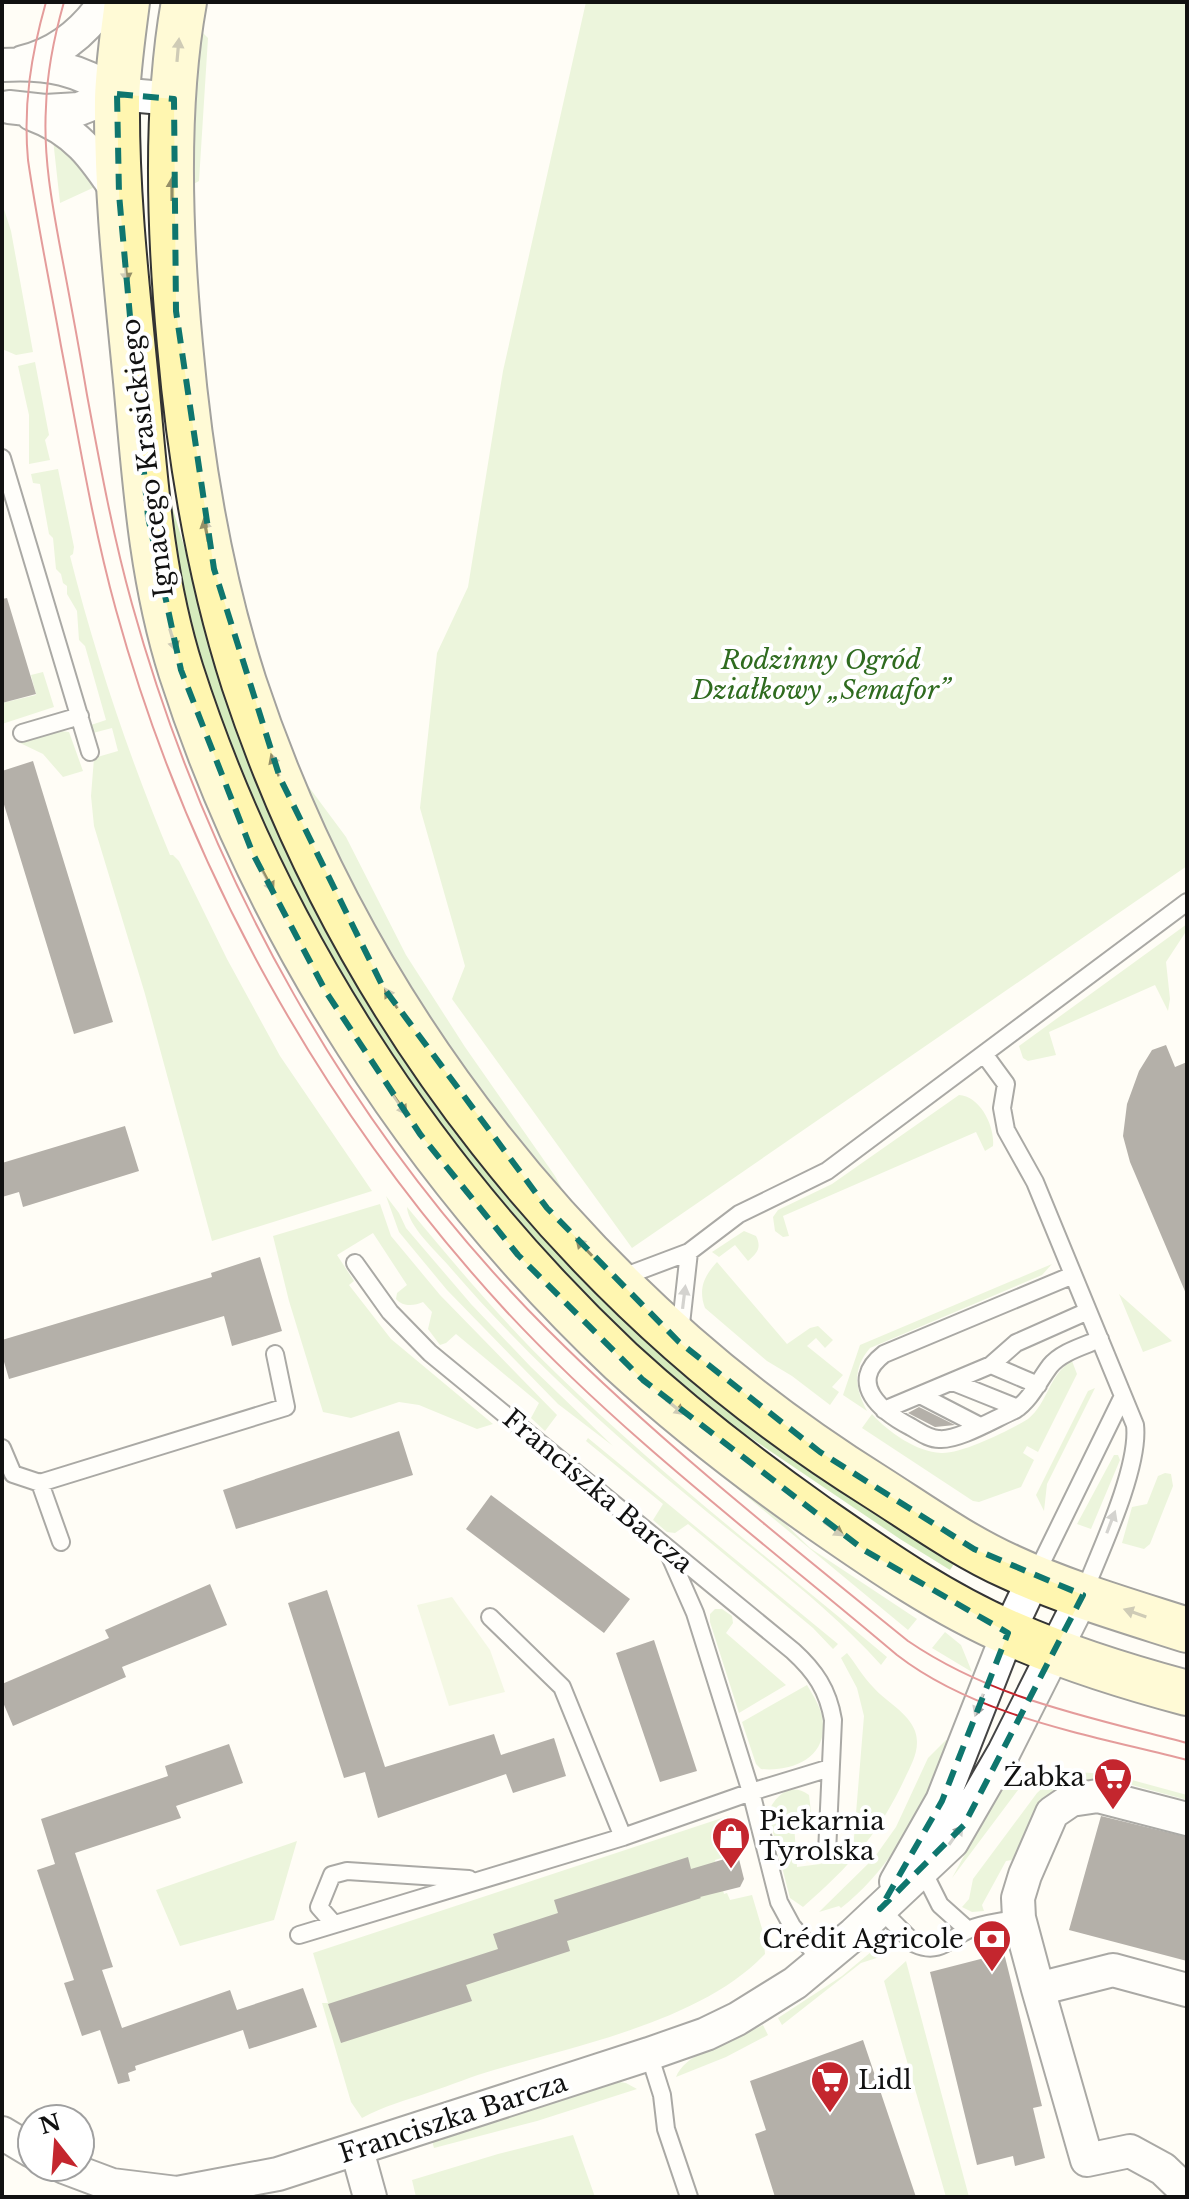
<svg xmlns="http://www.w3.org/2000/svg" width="1189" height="2199" font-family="'Libre Baskerville',serif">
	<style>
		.green { fill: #d5ebbd }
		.pitch { fill: #e6f2cf }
		.building { fill: #5a524d }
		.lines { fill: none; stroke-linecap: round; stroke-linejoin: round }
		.lane-casing { stroke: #444; stroke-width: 20 }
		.street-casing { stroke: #444; stroke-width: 36 }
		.secondary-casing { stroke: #333; stroke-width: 48 }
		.lane { stroke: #fff; stroke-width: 16 }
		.street { stroke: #fff; stroke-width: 32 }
		.secondary { stroke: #fff6b0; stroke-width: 44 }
		.tram { stroke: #c4262e; stroke-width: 2 }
		.oneway { fill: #948f68 }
		.oneway2 { fill: #a0a0a0 }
		.marked { fill: none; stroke: #0f766e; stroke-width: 6; stroke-dasharray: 16 10; stroke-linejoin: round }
		.labels { text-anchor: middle; stroke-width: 8; stroke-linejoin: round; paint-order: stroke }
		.street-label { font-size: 26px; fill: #111; stroke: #fff }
		.park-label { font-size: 26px; font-style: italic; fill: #2f6b1f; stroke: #fff }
		.poi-label { font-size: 26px; fill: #111; stroke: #fff; text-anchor: end }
	</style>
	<rect width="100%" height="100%" fill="#fffdf5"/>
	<path class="green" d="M586,2h601v864l-555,382 -180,-249 13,-33 -45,-158 17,-155 31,-66 35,-216z
		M200,30l8,8 -9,143 -9,5 -1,-63z
		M53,139l14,9 30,38 -37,17z
		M2,203l9,28 22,121 -17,3 -14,-6z
		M35,362l14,73 -4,5 5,20 -21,4v-49l-11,-49z
		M157,456l53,177 105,262 417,515 77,60 2,-2 146,91 -7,11 -50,-31 -180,-122 -70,-55 -131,-127 -193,-270 -127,-289z
		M58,469l16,78 -1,7 -3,2c26,102 59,201 100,299h3l6,6 48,98 53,97 92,135 -160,50 -67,-247 -51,-168 -3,-30 3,-38 24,-7 -6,-23 -19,5 -2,-8 15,-5 -21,-74 -6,-6 -2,-29 -10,-17v-8l-4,-3 -2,-9 -5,-5 -3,-31 -4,-4 -9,-50 -7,-1 -2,-9z
		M43,672l11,35 -52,17v-21l34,-8 -5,-20z
		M61,731l8,1 14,39 -20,6 -20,-23 -25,-12z
		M300,775l46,62 60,118 59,92 90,129 22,40 -30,-34 -146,-199z
		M1187,924v6l-21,32 4,37 -2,12 -13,-26 -106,47 7,23 -28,6 -5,-3 -4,-12z
		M327,1021l436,481 47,46 107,71 -9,11 -245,-203 -110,-102 -71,-77 -55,-69 -41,-53 -65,-101z
		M959,1095c21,1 36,31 34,51l-8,5 -9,-19 -193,84 6,20 -6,1 -8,-6 -2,-14 5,-7 54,-26z
		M386,1196l13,17 7,15 65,76 60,63 82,79 -55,-42 -111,-114 -48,-58z
		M380,1204l11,32 49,59 117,120 -12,16 -14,-13 8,-15 -83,-69 -10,9 -6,2 -12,-16 4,-17 -9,-10c-9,4 -20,5 -27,-3l1,-6 10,-8 -34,-52 -36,22 17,26 -5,4 42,54 102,85 -16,5 -58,-24 -20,-3 -48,16 -28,-6 -34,-111 -16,-65z
		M407,1207c48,58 97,116 151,168 103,100 218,189 329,282l-6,8c-55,-62 -128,-114 -192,-168 -86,-71 -168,-147 -241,-232 -13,-15 -40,-39 -41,-58z
		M744,1231l12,5c6,12 1,17 -8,25l-13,-16 -16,12 -7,-5z
		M717,1262l70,82 23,-16 8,-2 15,14 -8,8 -9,-10 -9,8 36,29 -11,12 7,5 -9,13 -38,-29 -25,-15 -62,-53c-7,-19 -1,-32 12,-46z
		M1052,1264l-10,11 -172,73c-18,21 -15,40 -3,63l-24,-16 17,-50z
		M1119,1294l53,47 -29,11z
		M1072,1361l5,13 -39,78 -11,-6 -4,7 11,7 -13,27 -42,15 -6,-1 -111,-73 10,-14c16,18 45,38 69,39 21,1 69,-23 87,-34 20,-16 21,-45 44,-58z
		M1095,1388l-48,96 -3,27 -8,-16 52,-104z
		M588,1438l250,206 -5,5 -20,-21 -125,-104 -13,9 -8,-1 -14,-12 10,-16 -77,-63z
		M1114,1455h4l2,5 -29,69 -14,-5z
		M1165,1473l6,1 2,12 -23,58 -6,5 -22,-6 10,-36 15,-3 11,-28z
		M715,1609h7l10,7 1,7 -7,10 60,52 -47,28 -29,-91v-8z
		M945,1632l16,13 11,27 -40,-24z
		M847,1653c9,11 16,24 26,34 13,15 35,25 42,44 6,17 -3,32 -10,47 -26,56 -56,89 -102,129l-13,-9 -22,-85c8,-19 23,-31 41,-18l3,26 -18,3 3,43 23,-3 33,-14 11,-134 -7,-28 -16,-30z
		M807,1685c7,12 16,25 16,40 2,35 -34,47 -62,44l-5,-5 -14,-42z
		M946,1740l4,1c-27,63 -54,124 -109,167l-2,-2 -20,6 55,-54 22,-31 32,-69z
		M1014,1764l16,10 -78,104z
		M1075,1772l35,2 77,21v5l-66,-18 -4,10 -11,-3 -88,70 -12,2 -24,44 2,6 -12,1 -10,-5 7,-8 4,-20 64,-86 14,-13z
		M728,1816l6,5 6,23 -10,4 2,7 -17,5 9,34 3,-1 3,7 22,-5 11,37 2,22c-62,66 -186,91 -271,116 -22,6 -42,15 -64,22 -23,8 -46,14 -68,26l-11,-16 -29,-99h6l-15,-50z
		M297,1841l-23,79 -94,26 -24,-56z
		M877,1947l13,2 -4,6 -25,8 -79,62 -4,-7 64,-42z
		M906,1961l63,236h-23l-62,-216z
		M763,2025l5,10 -42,22 -50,20c10,-26 62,-39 87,-52z
		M614,2081l12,2 11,6 -100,32 -103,27 -2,-7z
		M573,2135l22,62h-179l-4,-17 86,-26z"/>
	<path class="pitch" d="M452,1597l38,53 15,42 -56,14 -32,-101z"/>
	<path class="building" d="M7,598l29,96 -34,9v-104z
		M33,761l80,261 -39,12 -72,-236v-27z
		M1166,1045l9,22 12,-5v234l-57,-134 -7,-26 4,-32 12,-33 13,-21z
		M125,1126l14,45 -116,36 -4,-15 -17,5v-34z
		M260,1257l22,74 -50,15 -8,-30 -215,63 -7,-24v-15l210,-63 -1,-4z
		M919,1407l36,18 -20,2 -27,-14z
		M399,1431l14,44 -177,54 -13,-39z
		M491,1495l139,104 -26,34 -138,-104z
		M210,1584l17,41 -105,42 4,10 -113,49 -11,-26v-16l107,-46 -4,-8z
		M327,1590l58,177 109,-33 7,21 53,-17 12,38 -53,17 -7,-19 -128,44 -13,-46 -21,6 -56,-175z
		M654,1640l43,131 -37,11 -44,-129z
		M229,1744l14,39 -67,23 5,12 -106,35 38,114 -11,3 20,58 108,-38 7,20 66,-22 14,39 -68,22 -6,-19 -108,36 1,4 -8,3 2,8 -12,3 -18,-54 -18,6 -18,-53 10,-3 -37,-110 18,-6 -14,-45 127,-43 -3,-10z
		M1101,1816l86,21v124l-118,-31z
		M738,1855l6,24 -4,8 -40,10 1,1 -134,43 3,10 -104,34 6,16 -131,42 -13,-39 170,-55 -5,-15 65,-21 -4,-13 134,-43 3,12z
		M1004,1953l38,153 -9,2 12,50 -30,8 -2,-10 -36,9 -47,-193z
		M863,2040l53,157h-141l-20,-63 11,-4 -16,-49z"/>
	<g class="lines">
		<g class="lane-casing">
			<path id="lane" d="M2,458l88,294
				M22,733l58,-17
				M984,1054l22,30 -4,24 4,22 29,52 100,243c5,42 -35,127 -52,169
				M355,1263l35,49 40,41 363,298c22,20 35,39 40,69l-6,133
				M1073,1275l-189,79c-38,29 -2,58 27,73 9,5 18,12 28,12 19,2 57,-21 76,-29 16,-11 23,-28 35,-44 11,-14 34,-20 50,-27
				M620,1278l69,-26 50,-38 88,-43 360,-269
				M680,1333l9,-81
				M991,1365l47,20
				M953,1382l65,26
				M920,1395l60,31
				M884,1410l107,-45 25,-22 72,-32
				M2,1448l11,26 27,9 246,-76 -11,-53
				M40,1483l21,59
				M1034,1578l89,-182
				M490,1617l72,70 61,150
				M923,1871l17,34 28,25
				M880,1909l35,35c24,11 34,-5 53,-14 15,-7 35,-8 51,-12
				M334,1924l-15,-17 13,-32 15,-4 122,8
				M299,1935l324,-98 128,-45 -56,-179 -26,-59
				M822,1962l-30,-36 -13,-24 -28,-110 79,-24
				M649,2054l13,41 4,34 23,68"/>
		</g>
		<g class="street-casing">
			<path id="street" d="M23,62c35,-8 62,-31 82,-60
				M2,65c46,-3 77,4 115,29
				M9,107l36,4 34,-2 38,-15 57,5
				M32,114c44,16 62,42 87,80
				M1187,1819l-89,-23 -27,4 -19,13 -27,62 -7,23 1,20 19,71 75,-19 74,20
				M896,1882l46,-81 66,-168 26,-55
				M1038,1989l49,171 43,-9 33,18 24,23
				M2,2133l30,18
				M357,2150l13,47
				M64,2167l48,18 65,8 101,-19 371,-120 57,-20 31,-15 58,-36 59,-49 98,-92 52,-90 79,-157"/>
		</g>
		<g class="secondary-casing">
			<path id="secondary" d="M127,2c-4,32 -9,65 -10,97 -1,95 10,189 19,282 9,98 15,196 45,290 84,261 241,502 440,690 61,56 128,108 196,156 62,43 125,87 195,117 57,25 115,43 175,59
				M184,2c-19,105 -14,237 -4,343 10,114 29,229 64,338 109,330 337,620 632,804 44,28 87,59 134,80 56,26 118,44 177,63"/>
		</g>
		<use href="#lane" class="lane"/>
		<use href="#street" class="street"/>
		<use href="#secondary" class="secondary"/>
		<path class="tram" d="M46,2c-15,53 -23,103 -18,158 9,62 22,124 33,186 17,88 31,177 55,264 72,261 207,502 390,701 118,127 259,232 391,344 80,62 194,80 290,105
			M64,2c-10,35 -17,69 -18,105 -3,49 6,97 15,145 9,47 18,95 26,143 13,70 26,141 45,209 75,270 217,527 416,726 112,112 238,212 360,311 85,58 181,76 279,102"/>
	</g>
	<defs><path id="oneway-solid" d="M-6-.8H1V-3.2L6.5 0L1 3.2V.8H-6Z" transform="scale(2)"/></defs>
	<g class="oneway">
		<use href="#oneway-solid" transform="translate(178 50) rotate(-85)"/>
		<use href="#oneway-solid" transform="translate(172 189) rotate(-90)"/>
		<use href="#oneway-solid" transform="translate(126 271) rotate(85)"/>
		<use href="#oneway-solid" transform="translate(206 530) rotate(-101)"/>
		<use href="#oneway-solid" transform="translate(173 640) rotate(74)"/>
		<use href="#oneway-solid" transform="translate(275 765) rotate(-110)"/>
		<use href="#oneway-solid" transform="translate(268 881) rotate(62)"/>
		<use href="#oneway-solid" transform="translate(391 998) rotate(-123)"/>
		<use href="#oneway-solid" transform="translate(400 1105) rotate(55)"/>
		<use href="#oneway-solid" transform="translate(584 1247) rotate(-133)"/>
		<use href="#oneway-solid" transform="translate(675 1407) rotate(39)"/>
		<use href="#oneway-solid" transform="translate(834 1529) rotate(35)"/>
		<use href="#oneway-solid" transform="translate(1135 1613) rotate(-161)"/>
	</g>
	<g class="oneway2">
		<use href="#oneway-solid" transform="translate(684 1297) rotate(-83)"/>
		<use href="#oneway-solid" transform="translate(1111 1522) rotate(-69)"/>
		<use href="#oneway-solid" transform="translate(979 1705) rotate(111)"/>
		<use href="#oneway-solid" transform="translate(956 1835) rotate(-54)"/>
	</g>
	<path d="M0 0H1189V2199H0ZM117,94l57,5 2,212 38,258 66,209 103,209 164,221 132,134 141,110 154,97 109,46 -119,230 -84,84 62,-108 66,-168 -144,-83 -221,-170 -125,-125 -98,-121 -94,-142 -73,-138 -72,-184 -33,-153 -29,-323z" fill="#fffdf5" fill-opacity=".55" fill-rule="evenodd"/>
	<path class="marked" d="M117,94l57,5 2,212 38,258 66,209 103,209 164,221 132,134 141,110 154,97 109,46 -119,230 -84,84 62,-108 66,-168 -144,-83 -221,-170 -125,-125 -98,-121 -94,-142 -73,-138 -72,-184 -33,-153 -29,-323z"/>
	<defs>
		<g id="supermarket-pin" transform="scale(2)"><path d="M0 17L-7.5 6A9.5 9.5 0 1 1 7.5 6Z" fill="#c4262e" stroke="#fff"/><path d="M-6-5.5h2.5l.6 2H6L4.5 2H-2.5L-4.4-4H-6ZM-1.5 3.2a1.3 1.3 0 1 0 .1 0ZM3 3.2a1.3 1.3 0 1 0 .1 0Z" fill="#fff"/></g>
		<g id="shop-pin" transform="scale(2)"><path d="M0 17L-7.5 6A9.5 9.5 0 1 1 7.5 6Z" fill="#c4262e" stroke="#fff"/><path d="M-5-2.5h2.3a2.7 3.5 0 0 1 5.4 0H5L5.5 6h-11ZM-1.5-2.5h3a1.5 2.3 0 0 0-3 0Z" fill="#fff"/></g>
		<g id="bank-pin" transform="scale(2)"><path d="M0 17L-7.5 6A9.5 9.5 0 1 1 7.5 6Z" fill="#c4262e" stroke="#fff"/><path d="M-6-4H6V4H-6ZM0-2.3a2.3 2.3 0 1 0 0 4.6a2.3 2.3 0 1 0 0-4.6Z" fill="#fff"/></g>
	</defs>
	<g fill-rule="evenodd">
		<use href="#supermarket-pin" x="1113" y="1777"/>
		<use href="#shop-pin" x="731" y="1836"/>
		<use href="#bank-pin" x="992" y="1939"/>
		<use href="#supermarket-pin" x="830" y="2080"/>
	</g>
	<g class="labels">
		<g class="street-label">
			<text transform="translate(147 458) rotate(-97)" y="9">Ignacego Krasickiego</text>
			<text transform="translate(598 1491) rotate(40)" y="9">Franciszka Barcza</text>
			<text transform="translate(453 2118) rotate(-18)" y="9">Franciszka Barcza</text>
		</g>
		<g class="park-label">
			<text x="821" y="669">Rodzinny Ogród<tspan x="821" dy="30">Działkowy „Semafor”</tspan></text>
		</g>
		<g class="poi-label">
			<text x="1085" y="1786">Żabka</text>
			<text x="759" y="1830" text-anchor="start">Piekarnia<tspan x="759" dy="30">Tyrolska</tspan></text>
			<text x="964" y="1948">Crédit Agricole</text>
			<text x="858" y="2089" text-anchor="start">Lidl</text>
		</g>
	</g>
	<rect width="1189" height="2199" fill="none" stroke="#111111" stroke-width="8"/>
	<g transform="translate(56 2143) rotate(343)"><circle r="38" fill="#ffffff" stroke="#a0a0a0" stroke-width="2"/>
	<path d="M0-6L14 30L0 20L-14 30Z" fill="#c4262e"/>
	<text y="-12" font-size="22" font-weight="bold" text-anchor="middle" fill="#111111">N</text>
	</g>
</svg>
